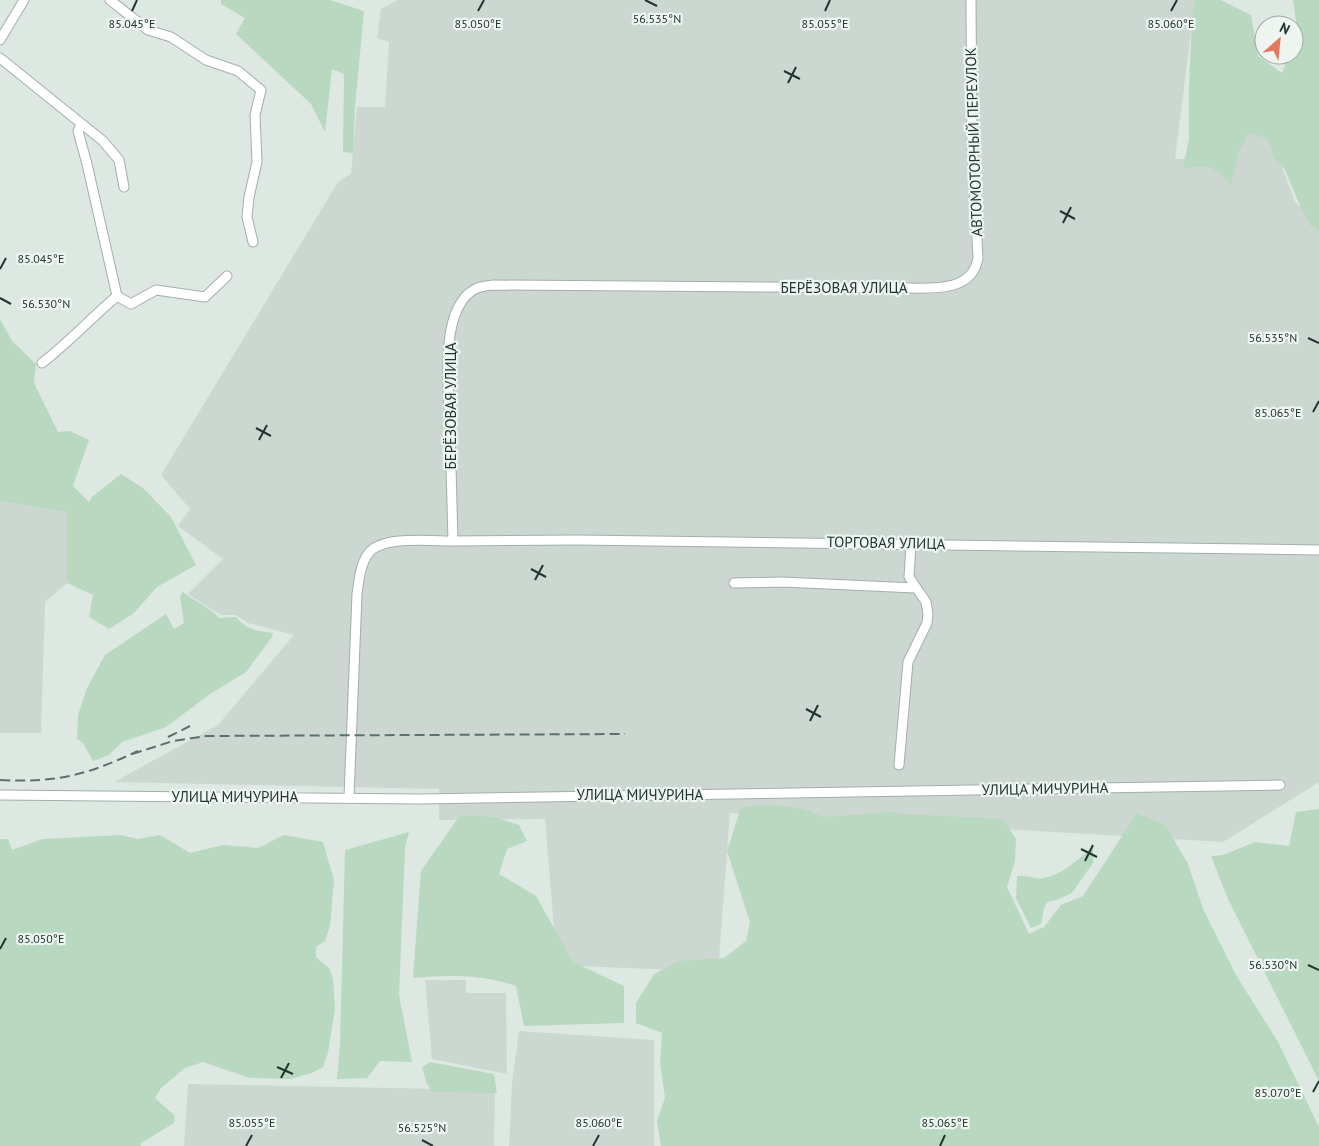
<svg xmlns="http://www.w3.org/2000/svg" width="1319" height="1146" font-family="'PT Sans',sans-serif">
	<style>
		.built { fill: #ccd7d2 }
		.green { fill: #b8d8bf }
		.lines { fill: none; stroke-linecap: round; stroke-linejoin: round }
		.minor-casing { stroke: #a2afa9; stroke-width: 11 }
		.minor { stroke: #fff; stroke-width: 9 }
		.rail { stroke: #5b726a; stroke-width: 2; stroke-dasharray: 10 5; stroke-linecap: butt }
		.ticks { fill: none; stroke: #21362f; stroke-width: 2 }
		.labels { text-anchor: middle; stroke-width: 4.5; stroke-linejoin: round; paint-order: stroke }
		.street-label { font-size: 15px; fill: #21362f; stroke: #eef5f1 }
		.ticks-label { font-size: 12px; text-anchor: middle; fill: #21362f; stroke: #eef5f1; stroke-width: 4.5; stroke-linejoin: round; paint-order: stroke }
	</style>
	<rect width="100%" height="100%" fill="#dee8e3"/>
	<path class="built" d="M398,0h797l-20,159 60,-1 14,-32 21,10 25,66 24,21v559l-96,60 -493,-29 -12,159 -161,-7 -12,-146 -106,1v-31l-325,-7 104,-57 76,-90 -46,-12 -12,-8h-15l-33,-21 35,-35 -45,-33 12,-17 -29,-34 177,-293 13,-8 6,-67h28l4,-65 -12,-4 4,-29z
		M0,501l67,10v72l-22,19 -4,131h-41z
		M425,980h41v13h40l1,81 -75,-15z
		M519,1031l135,9v106h-145l3,-62z
		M188,1084l307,6 -1,56h-310z"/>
	<path class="green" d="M221,0h109l34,11 -9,96 -2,46 -10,-1 1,-78 -12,-5 -7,63 -14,-28 -75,-70 9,-16 -24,-14z
		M1195,0h26l30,15 7,41 24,17 7,-18h5l3,-27 -4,-28h26v231l-8,-5 -7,-11 -19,-45 -11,-11 -6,-20 -19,-6 -10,18 -8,35c-15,-21 -24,-22 -48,-17l6,-31v-55l3,-64z
		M0,319l12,22 24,23 -2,19 24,49 12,-1 19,9 -16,46 16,16 3,-5 29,-23 22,14 28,29 25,48 -39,22 -23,26 -25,16 -20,-12 4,-22 -26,-12v-71l-67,-11z
		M183,592c12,10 26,14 36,26l17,-1c11,13 21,14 37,16l-1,4 -26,35 -36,22 -44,33 -44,15 -13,13 -16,6 -10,-18 -6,-4 1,-24 9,-27 18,-33 61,-41 8,15 10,-6 -4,-27z
		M772,805l30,4 22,8 68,-5 11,2 100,5 13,20 -1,22 -8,26 22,47 15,-7 17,-22 22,-9 54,-83 29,13 22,38 16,47 32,64 42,67 41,85v19h-658l-4,-25 8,-23 -5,-35 2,-30 -26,-10v-20l18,-29 25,-13 45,-3 22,-17 4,-19 -23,-71 14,-44z
		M1319,809v272l-91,-182 -17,-43 12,-1 32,-13 34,4 7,-34z
		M460,815l34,2 25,8 8,16 -20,8 -8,25 37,22 37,66 51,24v37l-100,3 -8,-40c-36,-12 -66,-11 -103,-8l8,-107z
		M409,832l-4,16 -6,147 13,67 -32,-1 -13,17 -30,1 3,-35 5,-194z
		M121,835l17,4 22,-4 30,18 33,-8 35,3 26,-13 39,7 11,38 -4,46 -5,15 -9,6v10l13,11 4,11 2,29 -7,45 -5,14 -11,6 -22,6 -40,-1 -47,-16 -18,6 -24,20 -6,10 20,18 -1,7 -33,20v3h-141v-307h8l4,11 31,-11z
		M1093,847v16l-21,30 -15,7 -10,2 -3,6 -3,16 -10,4 -15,-30 1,-22c10,-1 20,4 26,2 20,-3 35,-19 50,-31z
		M430,1062l64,12 3,19 -64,-1 -6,-8 -5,-17z"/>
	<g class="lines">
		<g class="minor-casing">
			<path id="minor" d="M110,0l38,30 23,7 35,23 32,11 23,19 -6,25 2,47 -8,35 -2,20 6,25
				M0,40l24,-40
				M0,58l103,83 16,19 5,27
				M81,125l-3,6 9,33 30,132 14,8 25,-14 49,7 22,-21
				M42,363c26,-20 49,-45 75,-67
				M453,541l125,-1 741,10
				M734,583l48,-1 133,6
				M899,765l9,-103 19,-39 1,-9 -2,-12 -17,-25 2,-33
				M0,795l420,4 860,-14
				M349,797l8,-203c2,-13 3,-29 11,-40 13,-19 64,-13 85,-13 -1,-37 -2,-74 -3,-111 -1,-35 -8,-93 9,-124 8,-15 18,-20 34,-21l400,3c30,-1 79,8 85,-30l-6,-108 -1,-150"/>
		</g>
		<use href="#minor" class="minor"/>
		<path class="rail" d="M168,737l22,-11
			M132,754l41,-13 33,-5 419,-2
			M0,780c57,3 87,-5 138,-29"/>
	</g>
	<path class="ticks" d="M645,0l12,6M132,11l5,-11M478,11l6,-11M825,11l5,-11M1171,11l6,-11M784,71l16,8M788,83l8,-16M1060,211l15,8M1063,223l8,-16M0,269l6,-11M0,298l11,6M1308,338l11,5M1313,412l6,-11M256,428l15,8M259,440l8,-15M531,569l15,8M535,580l8,-15M806,709l15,8M810,721l8,-16M1081,849l16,8M1085,861l8,-16M0,949l6,-11M1308,965l11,5M277,1067l16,7M281,1078l8,-15M1313,1092l6,-11M422,1140l11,6M246,1146l6,-11M593,1146l6,-11M940,1146l5,-11"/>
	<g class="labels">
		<g class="street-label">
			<text transform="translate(974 142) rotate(-92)" y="5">АВТОМОТОРНЫЙ ПЕРЕУЛОК</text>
			<text x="844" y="293">БЕРЁЗОВАЯ УЛИЦА</text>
			<text transform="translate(451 406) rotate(-90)" y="5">БЕРЁЗОВАЯ УЛИЦА</text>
			<text transform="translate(886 543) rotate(1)" y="5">ТОРГОВАЯ УЛИЦА</text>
			<text transform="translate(1045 789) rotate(-1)" y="5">УЛИЦА МИЧУРИНА</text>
			<text x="640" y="800">УЛИЦА МИЧУРИНА</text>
			<text x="235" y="802">УЛИЦА МИЧУРИНА</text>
		</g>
	</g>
	<g class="ticks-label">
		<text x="657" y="23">56.535°N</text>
		<text x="132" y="28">85.045°E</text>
		<text x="478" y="28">85.050°E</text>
		<text x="825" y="28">85.055°E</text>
		<text x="1171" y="28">85.060°E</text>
		<text x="41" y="263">85.045°E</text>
		<text x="46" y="308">56.530°N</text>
		<text x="1273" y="342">56.535°N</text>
		<text x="1278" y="417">85.065°E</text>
		<text x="41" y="943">85.050°E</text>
		<text x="1273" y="969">56.530°N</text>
		<text x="1278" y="1097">85.070°E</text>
		<text x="252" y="1127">85.055°E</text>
		<text x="599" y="1127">85.060°E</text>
		<text x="945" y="1127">85.065°E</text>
		<text x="422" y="1132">56.525°N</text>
	</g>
	<g transform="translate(1279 40) rotate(27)"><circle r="24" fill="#eef5f1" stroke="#9ca9a3"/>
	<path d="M0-4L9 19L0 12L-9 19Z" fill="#e4785f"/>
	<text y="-8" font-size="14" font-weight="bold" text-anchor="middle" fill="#21362f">N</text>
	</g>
</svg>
